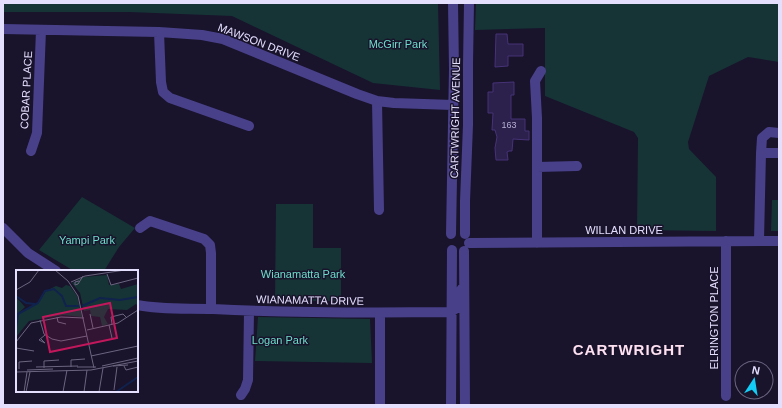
<svg xmlns="http://www.w3.org/2000/svg" width="782" height="408" font-family="Helvetica,sans-serif">
	<style>
		.green { fill: #163436 }
		.building { fill: #2c204c; stroke: #463377 }
		.lines { fill: none; stroke-linecap: round; stroke-linejoin: round }
		.minor { stroke: #484089; stroke-width: 10 }
		.labels { text-anchor: middle; stroke-width: 3; stroke-linejoin: round; paint-order: stroke }
		.number-label { font-size: 9px; fill: #b7afd2 }
		.street-label { font-size: 11px; fill: #e5dffe; stroke: #19132c }
		.park-label { font-size: 11px; fill: #6cddca; stroke: #19132c }
		.district-label { font-size: 15px; font-weight: bold; letter-spacing: 1px; fill: #fee1f1; stroke: #19132c }
		.inset-river { fill: none; stroke: #10224e; stroke-width: 2 }
		.inset-road { fill: none; stroke: #6b6580; stroke-width: 1 }
		.view { fill: #c2185b; fill-opacity: 0.15; stroke: #c2185b; stroke-width: 2 }
		.inset-edge { fill: none; stroke: #e5dffe; stroke-width: 2 }
	</style>
	<rect width="100%" height="100%" fill="#19132c"/>
	<path class="green" d="M3,3h435l2,87 -67,-7 -141,-67 -103,-4h-126z
		M476,3h303v59l-31,-5 -39,19 -21,66 1,7 27,28v54l-79,-1 1,-92 -4,-6 -89,-36v-68l-70,2z
		M82,197l53,31 -16,19 -15,24h-30l-35,-21z
		M772,200h7v31h-8z
		M276,204h37v44h28v53h-66z
		M258,317l112,2 2,44 -117,-2z"/>
	<path class="building" d="M496,34h11l1,10h15v12h-15v10l-13,1z
		M514,82v13h-3v24h14v12h4v9l-16,-1 -1,12h-3l-2,1 1,8h-12l-1,-12 2,-11 -2,-7h-3l1,-17h-5v-21h5v-9z"/>
	<g class="lines">
		<path class="minor" d="M3,29l156,3 43,3 21,4 134,55 20,7 17,2 59,2
			M159,32l2,50 2,10 7,6 79,28
			M377,101l2,109
			M31,151l6,-18 4,-103
			M761,153l1,-15 7,-6 10,1
			M537,167l40,-1
			M3,228l25,25 28,18
			M140,228l10,-7 54,18 6,6 1,8v56
			M451,234l3,-165 -1,-66
			M465,234v-33l3,-76v-61l1,-61
			M759,240l2,-87h18
			M469,243l310,-2
			M537,243v-125l-2,-37 6,-10
			M464,251l1,154
			M137,305c25,5 51,3 76,4 80,4 159,4 238,3l7,-5 3,-17 3,-4
			M241,395l4,-6 3,-9 1,-69
			M726,396v-155
			M380,405v-92
			M451,405l1,-155"/>
	</g>
	<g class="labels">
		<g class="number-label">
			<text x="509" y="128">163</text>
		</g>
		<g class="street-label">
			<text transform="translate(259 42) rotate(21)" y="4">MAWSON DRIVE</text>
			<text transform="translate(26 90) rotate(-87)" y="4">COBAR PLACE</text>
			<text transform="translate(455 118) rotate(-89)" y="4">CARTWRIGHT AVENUE</text>
			<text x="624" y="234">WILLAN DRIVE</text>
			<text transform="translate(310 300) rotate(1)" y="4">WIANAMATTA DRIVE</text>
			<text transform="translate(714 318) rotate(-90)" y="4">ELRINGTON PLACE</text>
		</g>
		<g class="park-label">
			<text x="398" y="48">McGirr Park</text>
			<text x="87" y="244">Yampi Park</text>
			<text x="303" y="278">Wianamatta Park</text>
			<text x="280" y="344">Logan Park</text>
		</g>
		<g class="district-label">
			<text x="629" y="355">CARTWRIGHT</text>
		</g>
	</g>
	<g transform="translate(16 270)">
		<rect width="122" height="122" fill="#19132c"/>
		<path d="M91,5l2,10 10,-1 2,5 17,-5v22l-2,-2 -9,6 -19,-1 -4,8 4,7 -6,2 -2,-9 -9,-1 -1,-6 -6,1 -4,-18 -8,-10 12,-6zM50,15l4,1 7,10 5,21 -19,-2 -34,6 -13,16v-22l22,-12 8,-12 10,-5 6,2zM0,27l9,10 -9,8z" fill="#163436"/>
		<path class="inset-river" d="M0,26l10,7 9,1M66,36l18,-8 20,2 18,-3M0,58l2,-14 20,-11 7,-12 9,-2 8,7 4,10h13M100,122l22,-15"/>
		<path class="inset-road" d="M39,0l13,11 10,15 16,72M91,4l4,11 27,-7M63,11l-4,1v3l3,-1 5,-8M55,12l14,-6 40,-6M0,20l14,-8 9,-12M74,44l3,14M41,47l1,5 8,2M24,50l4,14 8,5 9,2 26,-5M96,54l-1,-7 12,-3 4,4M93,55l3,13M71,60l31,-7 20,-13M25,69l4,4 -6,-3 6,-5M0,72l15,-19 30,-6 23,1M0,78l18,3M75,86l47,-10M86,96l36,-8M97,96l15,-1M108,96l2,4 12,-3M20,97l42,-1M55,97v-7l14,-1M61,97h19M28,98v-7l15,-1M3,99v-7l13,-1M11,100l26,-1M0,102l75,-2 47,-9M98,120l3,-23M8,122l3,-20M10,122l4,-20M47,122l4,-22M68,122l3,-22M83,122l4,-24"/>
		<path class="view" d="M94,33l7,35 -67,14 -7,-35z"/>
		<rect width="122" height="122" class="inset-edge"/>
	</g>
	<rect width="782" height="408" fill="none" stroke="#e5dffe" stroke-width="8"/>
	<g transform="translate(754 380) rotate(12)"><circle r="19" fill="#19132c" stroke="#6b6580"/>
	<path d="M0-3L7 15L0 10L-7 15Z" fill="#13cdf6"/>
	<text y="-6" font-size="11" font-weight="bold" text-anchor="middle" fill="#e5dffe">N</text>
	</g>
</svg>
